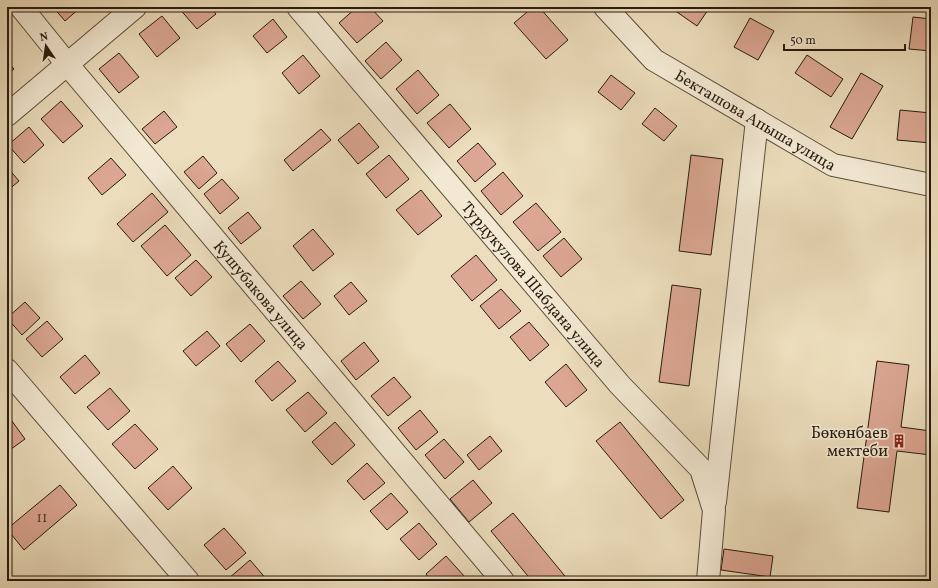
<svg xmlns="http://www.w3.org/2000/svg" width="938" height="588" font-family="Vollkorn,serif">
	<style>
		.building { fill: #dba692; stroke: #281b0e }
		.lines { fill: none; stroke-linecap: round; stroke-linejoin: round }
		.minor-casing { stroke: #594c3a; stroke-width: 24 }
		.minor { stroke: #f3e9d3; stroke-width: 22 }
		.labels { text-anchor: middle; stroke-width: 3.5; stroke-linejoin: round; paint-order: stroke }
		.number-label { font-size: 14px; fill: #553e2f }
		.street-label { font-size: 16px; fill: #281b0e; stroke: #f3e9d3 }
		.poi-label { font-size: 16px; fill: #281b0e; stroke: #f3e9d3; text-anchor: end }
	</style>
	<rect width="100%" height="100%" fill="#ecddbc"/>
	<filter id="stains"><feTurbulence type="fractalNoise" baseFrequency=".005" numOctaves="4"/><feColorMatrix values="0 0 0 0 .2 0 0 0 0 .09 0 0 0 0 .02 0 0 0 .5 -.17"/></filter>
	<radialGradient id="worn" r=".72"><stop offset=".6" stop-color="#630" stop-opacity="0"/><stop offset="1" stop-color="#630" stop-opacity=".3"/></radialGradient>
	<path class="building" d="M53,7h28l-16,14z
		M178,7h32l6,7 -19,15z
		M357,7h13l13,14 -26,22 -18,-20z
		M533,7h6l29,33 -22,19 -32,-36z
		M676,7h34l-13,19 -23,-16z
		M162,16l18,22 -23,19 -18,-23z
		M913,17l18,2v32l-22,-2z
		M750,18l24,13 -16,29 -24,-13z
		M273,19l14,18 -20,16 -14,-17z
		M386,42l16,18 -21,19 -16,-18z
		M119,53l20,24 -20,16 -20,-24z
		M303,55l17,21 -21,18 -17,-21z
		M807,55l36,24 -12,18 -36,-24z
		M7,61l7,8 -7,6z
		M418,70l21,25 -22,19 -21,-25z
		M861,73l22,13 -31,53 -22,-12z
		M611,75l24,18 -14,17 -23,-18z
		M61,101l22,25 -20,17 -22,-24z
		M450,104l21,25 -22,19 -22,-25z
		M655,108l22,18 -13,15 -22,-17z
		M900,110l31,3v30l-34,-3z
		M164,111l13,16 -22,17 -13,-15z
		M359,123l20,24 -21,17 -20,-24z
		M29,127l15,18 -20,18 -16,-18z
		M321,129l10,11 -38,31 -9,-11z
		M478,143l18,21 -21,18 -18,-21z
		M389,155l20,24 -23,19 -20,-24z
		M691,155l32,4 -12,96 -32,-4z
		M203,156l14,17 -18,16 -15,-17z
		M111,158l15,17 -24,20 -14,-17z
		M7,167l12,14 -12,10z
		M503,172l20,24 -22,19 -20,-24z
		M222,179l17,19 -19,16 -16,-20z
		M421,190l21,26 -24,19 -22,-25z
		M152,193l16,19 -35,30 -16,-18z
		M536,203l25,29 -23,19 -25,-29z
		M248,212l13,16 -20,16 -13,-16z
		M165,225l26,30 -24,21 -26,-30z
		M313,229l21,25 -21,17 -20,-25z
		M564,238l18,21 -21,18 -18,-21z
		M476,255l21,25 -25,21 -21,-25z
		M196,260l16,17 -21,19 -16,-18z
		M301,281l20,23 -18,15 -20,-23z
		M351,282l16,19 -18,14 -15,-19z
		M672,285l29,4 -12,97 -30,-4z
		M501,289l20,22 -22,18 -19,-23z
		M25,302l15,16 -18,17 -15,-17z
		M47,321l16,18 -21,18 -16,-18z
		M529,322l20,23 -19,16 -20,-24z
		M250,324l15,17 -24,21 -15,-18z
		M207,331l13,15 -24,20 -13,-15z
		M364,342l15,19 -23,19 -15,-19z
		M85,355l15,18 -25,21 -15,-17z
		M278,361l18,20 -24,20 -17,-20z
		M877,361l32,4 -8,62 30,4v24l-34,-4 -8,61 -32,-4z
		M566,364l21,26 -21,17 -21,-25z
		M394,377l17,20 -23,19 -17,-20z
		M110,388l20,23 -22,19 -21,-23z
		M308,392l19,21 -22,19 -19,-22z
		M420,410l18,22 -22,18 -18,-22z
		M9,417l16,22 -18,13v-34z
		M335,422l20,23 -23,20 -20,-23z
		M620,422l64,78 -23,19 -65,-78z
		M135,424l23,25 -23,20 -23,-25z
		M490,436l12,15 -23,19 -12,-15z
		M444,439l20,23 -19,17 -20,-24z
		M367,463l18,20 -21,17 -17,-19z
		M173,466l19,22 -24,22 -20,-22z
		M473,480l19,23 -23,19 -19,-23z
		M60,485l17,20 -53,45 -17,-21z
		M391,493l17,19 -21,18 -17,-19z
		M513,513l56,68h-37l-41,-50z
		M419,523l18,21 -18,16 -19,-21z
		M224,528l22,25 -20,17 -22,-25z
		M931,530v24l-3,-1z
		M724,549l49,7 -3,21 -49,-7z
		M446,556l19,21 -5,4h-29l-5,-7z
		M250,560l18,21h-38l-2,-2z"/>
	<g class="lines">
		<g class="minor-casing">
			<g id="minor">
				<path id="s1" d="M21,7l46,57 436,517"/>
				<path id="s2" d="M298,7l322,378 81,84 13,41 -6,71"/>
				<path id="s3" d="M605,7l49,53 179,105 98,20"/>
				<path d="M7,115l128,-108"/>
				<path d="M7,370l181,211"/>
				<path d="M715,502l42,-382"/>
			</g>
		</g>
		<use href="#minor" class="minor"/>
	</g>
	<defs>
		<g id="building-bare" transform="scale(1.08)"><path d="M-4-6H4V6H1V3H-1V6H-4ZM-2.5-4.3h1.7v1.8h-1.7ZM.8-4.3h1.7v1.8H.8ZM-2.5-1h1.7V.8h-1.7ZM.8-1h1.7V.8H.8Z" fill="#8f2418" stroke="#f3e9d3" stroke-width="2.5" paint-order="stroke"/></g>
	</defs>
	<g fill-rule="evenodd">
		<use href="#building-bare" x="899" y="441"/>
	</g>
	<g class="labels">
		<g class="number-label">
			<text x="42" y="522">11</text>
		</g>
		<g class="street-label">
			<text dy="6" stroke="none"><textPath href="#s3" startOffset="190">Бекташова Апыша улица</textPath></text>
			<text dy="6" stroke="none"><textPath href="#s2" startOffset="364">Турдукулова Шабдана улица</textPath></text>
			<text dy="6" stroke="none"><textPath href="#s1" startOffset="375">Кушубакова улица</textPath></text>
		</g>
		<g class="poi-label">
			<text x="888" y="438">Бөкөнбаев<tspan x="888" dy="18">мектеби</tspan></text>
		</g>
	</g>
	<rect width="938" height="588" fill="none" stroke="#ecddbc" stroke-width="24"/>
	<rect x="8" y="8" width="922" height="572" fill="none" stroke="#281b0e" stroke-width="2"/>
	<rect x="12" y="12" width="914" height="564" fill="none" stroke="#281b0e"/>
	<g transform="translate(46 46) rotate(347)" stroke="#f3e9d3" stroke-width="3" paint-order="stroke">
	<path d="M0-3L7 15L0 10L-7 15Z" fill="#281b0e"/>
	<text y="-6" font-size="11" font-weight="bold" text-anchor="middle" fill="#281b0e">N</text>
	</g>
	<path d="M784 44v6h121v-6" fill="none" stroke="#281b0e" stroke-width="2"/>
	<text x="790" y="44" font-size="12" fill="#281b0e" stroke="#f3e9d3" stroke-width="3" paint-order="stroke">50 m</text>
	<rect width="100%" height="100%" filter="url(#stains)"/>
	<rect width="100%" height="100%" fill="url(#worn)"/>
</svg>
